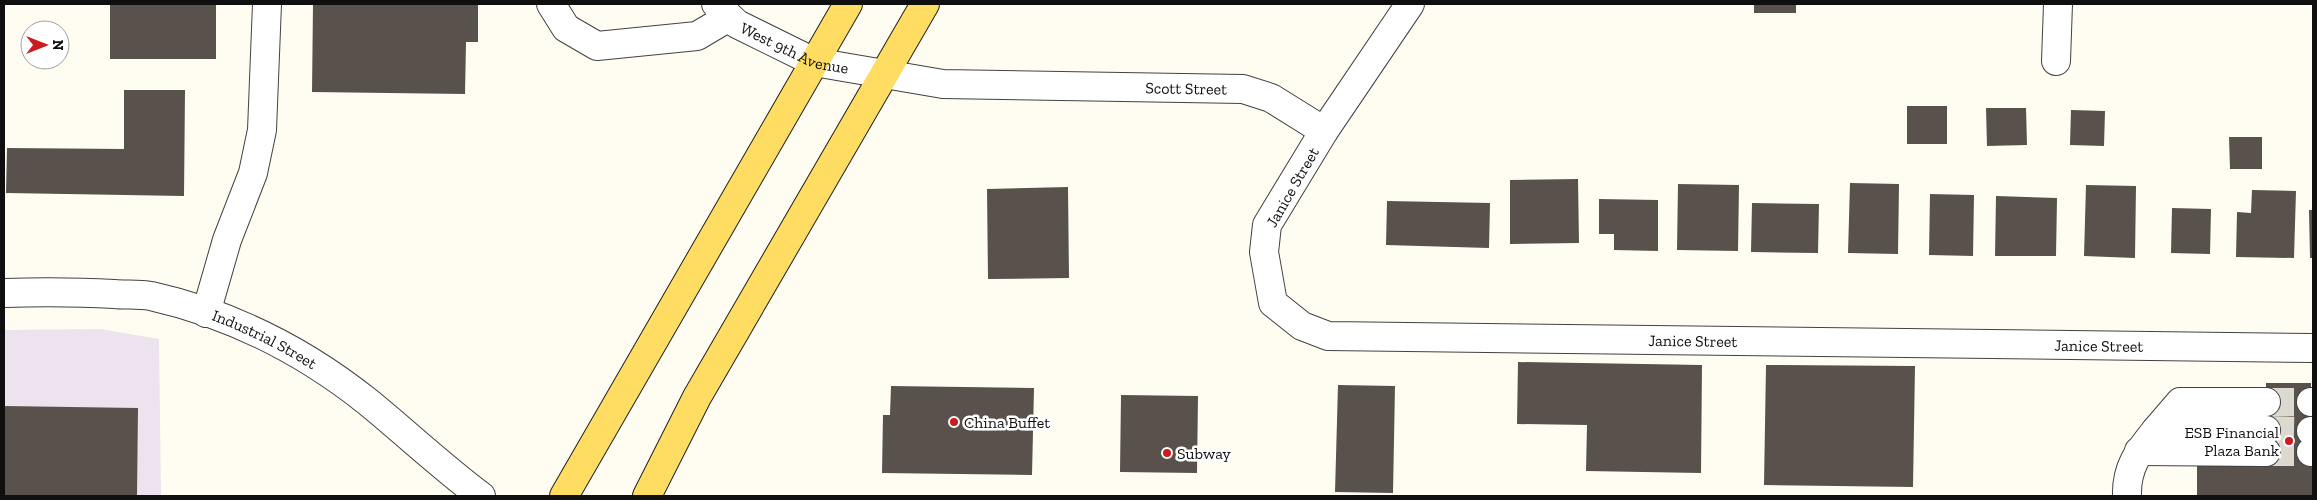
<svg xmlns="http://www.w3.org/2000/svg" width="2317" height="500" font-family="'Zilla Slab',serif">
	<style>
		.industrial { fill: #ede3ee }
		.building { fill: #59514b }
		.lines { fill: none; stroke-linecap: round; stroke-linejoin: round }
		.minor-tunnel { stroke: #dbd9d0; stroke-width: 28; stroke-dasharray: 28 14; stroke-linecap: butt }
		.minor-casing { stroke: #424242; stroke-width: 30 }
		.major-casing { stroke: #202020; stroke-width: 30 }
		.minor { stroke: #fff; stroke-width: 28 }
		.major { stroke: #ffdc62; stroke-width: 28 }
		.poi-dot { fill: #cc1b1f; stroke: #fff; stroke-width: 2 }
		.labels { text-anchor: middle; stroke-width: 5; stroke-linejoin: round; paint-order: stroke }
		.street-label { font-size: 16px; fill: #0f0f0f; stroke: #fff }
		.poi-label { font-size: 16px; fill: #0f0f0f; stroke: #fff; text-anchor: start }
	</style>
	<rect width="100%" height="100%" fill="#fffdf2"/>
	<path class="industrial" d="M101,329l58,10 2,157h-157v-166z"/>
	<path class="building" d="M110,4h106v55h-106z
		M313,4h165v38h-12l-1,52 -153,-2z
		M1754,4h42v9h-42z
		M124,90h61l-1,106 -178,-3 1,-45 117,1z
		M1907,106h40v38h-40z
		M1986,108h40l1,37 -40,1z
		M2071,110l34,1 -1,35 -34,-1z
		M2229,137h33v32h-32z
		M1578,179l1,64 -69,1v-64z
		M1850,183l49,1 -1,70 -50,-1z
		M1678,184l61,1 -1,66 -61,-1z
		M2086,185l50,1 -1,72 -51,-2z
		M1068,187l1,91 -81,1 -1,-90z
		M2252,190l44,1 -2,67 -58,-1 1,-45 14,1z
		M1930,194l44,1 -1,61 -44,-1z
		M1996,196l61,2 -1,58h-61z
		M1599,199l59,1v51l-44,-1v-16h-15z
		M1387,201l103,2 -1,45 -103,-3z
		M1752,203l67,1 -1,49 -67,-1z
		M2172,208l39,1 -1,45 -39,-1z
		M2309,210h4v48h-3z
		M1518,362l184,3 -1,108 -115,-2 1,-46 -70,-1z
		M1766,365l149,1 -2,121 -149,-2z
		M2266,383h45v83h2v30h-116v-31h69z
		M1338,385l57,1 -2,107 -58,-1z
		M891,386l143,2 -2,87 -150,-2 1,-58h7z
		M1121,395l77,1 -1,77 -77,-1z
		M4,406l134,2 -1,88h-133z"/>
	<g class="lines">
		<path class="minor-tunnel" d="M2266,402h45
			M2266,430l45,1
			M2266,452h45"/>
		<g class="minor-casing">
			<g id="minor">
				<path d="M551,4l15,24 31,18 100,-10 32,-19"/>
				<path id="s1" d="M716,4l21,20 77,38 129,22 300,5 28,9 53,33"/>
				<path id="s2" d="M1410,4l-86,127 -57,94 -3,27 9,51 29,23 26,10 985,12"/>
				<path d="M2056,61l2,-57"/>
				<path id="s3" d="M4,293c36,-1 73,-1 110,1 12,1 25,0 37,2 80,18 153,55 217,106 38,31 74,65 113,94"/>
				<path d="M206,313l21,-73 26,-67 9,-43 5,-126"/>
				<path d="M2311,402h2"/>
				<path d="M2156,430l24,-28h86"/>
				<path d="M2311,431h2"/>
				<path d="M2139,451l127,1"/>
				<path d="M2311,452h2"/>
				<path d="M2127,496c-1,-29 12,-45 29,-66h110"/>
			</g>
		</g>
		<g class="major-casing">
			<path id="major" d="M564,496l284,-492
				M647,496l50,-99 228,-393"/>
		</g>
		<use href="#minor" class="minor"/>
		<use href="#major" class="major"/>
	</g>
	<g class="poi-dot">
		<circle cx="954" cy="422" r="5"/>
		<circle cx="2289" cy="441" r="5"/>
		<circle cx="1167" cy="453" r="5"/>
	</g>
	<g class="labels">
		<g class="street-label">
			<text dy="6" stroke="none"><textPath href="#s1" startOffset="92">West 9th Avenue</textPath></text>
			<text dy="6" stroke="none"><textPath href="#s1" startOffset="489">Scott Street</textPath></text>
			<text transform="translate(1292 187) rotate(-60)" y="6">Janice Street</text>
			<text dy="6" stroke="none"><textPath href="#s3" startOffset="269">Industrial Street</textPath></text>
			<text dy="6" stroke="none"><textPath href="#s2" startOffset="772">Janice Street</textPath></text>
			<text dy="6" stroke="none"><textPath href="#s2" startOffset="1178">Janice Street</textPath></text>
		</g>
		<g class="poi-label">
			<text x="964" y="428">China Buffet</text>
			<text x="2279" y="438" text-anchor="end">ESB Financial<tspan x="2279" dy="18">Plaza Bank</tspan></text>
			<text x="1177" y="459">Subway</text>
		</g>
	</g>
	<rect width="2317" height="500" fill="none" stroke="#0f0f0f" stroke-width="10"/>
	<g transform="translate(45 45) rotate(90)"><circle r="24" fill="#ffffff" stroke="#9f9f9f"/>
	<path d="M0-4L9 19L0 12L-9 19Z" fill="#cc1b1f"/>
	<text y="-8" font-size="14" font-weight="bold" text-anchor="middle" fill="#0f0f0f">N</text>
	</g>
</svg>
